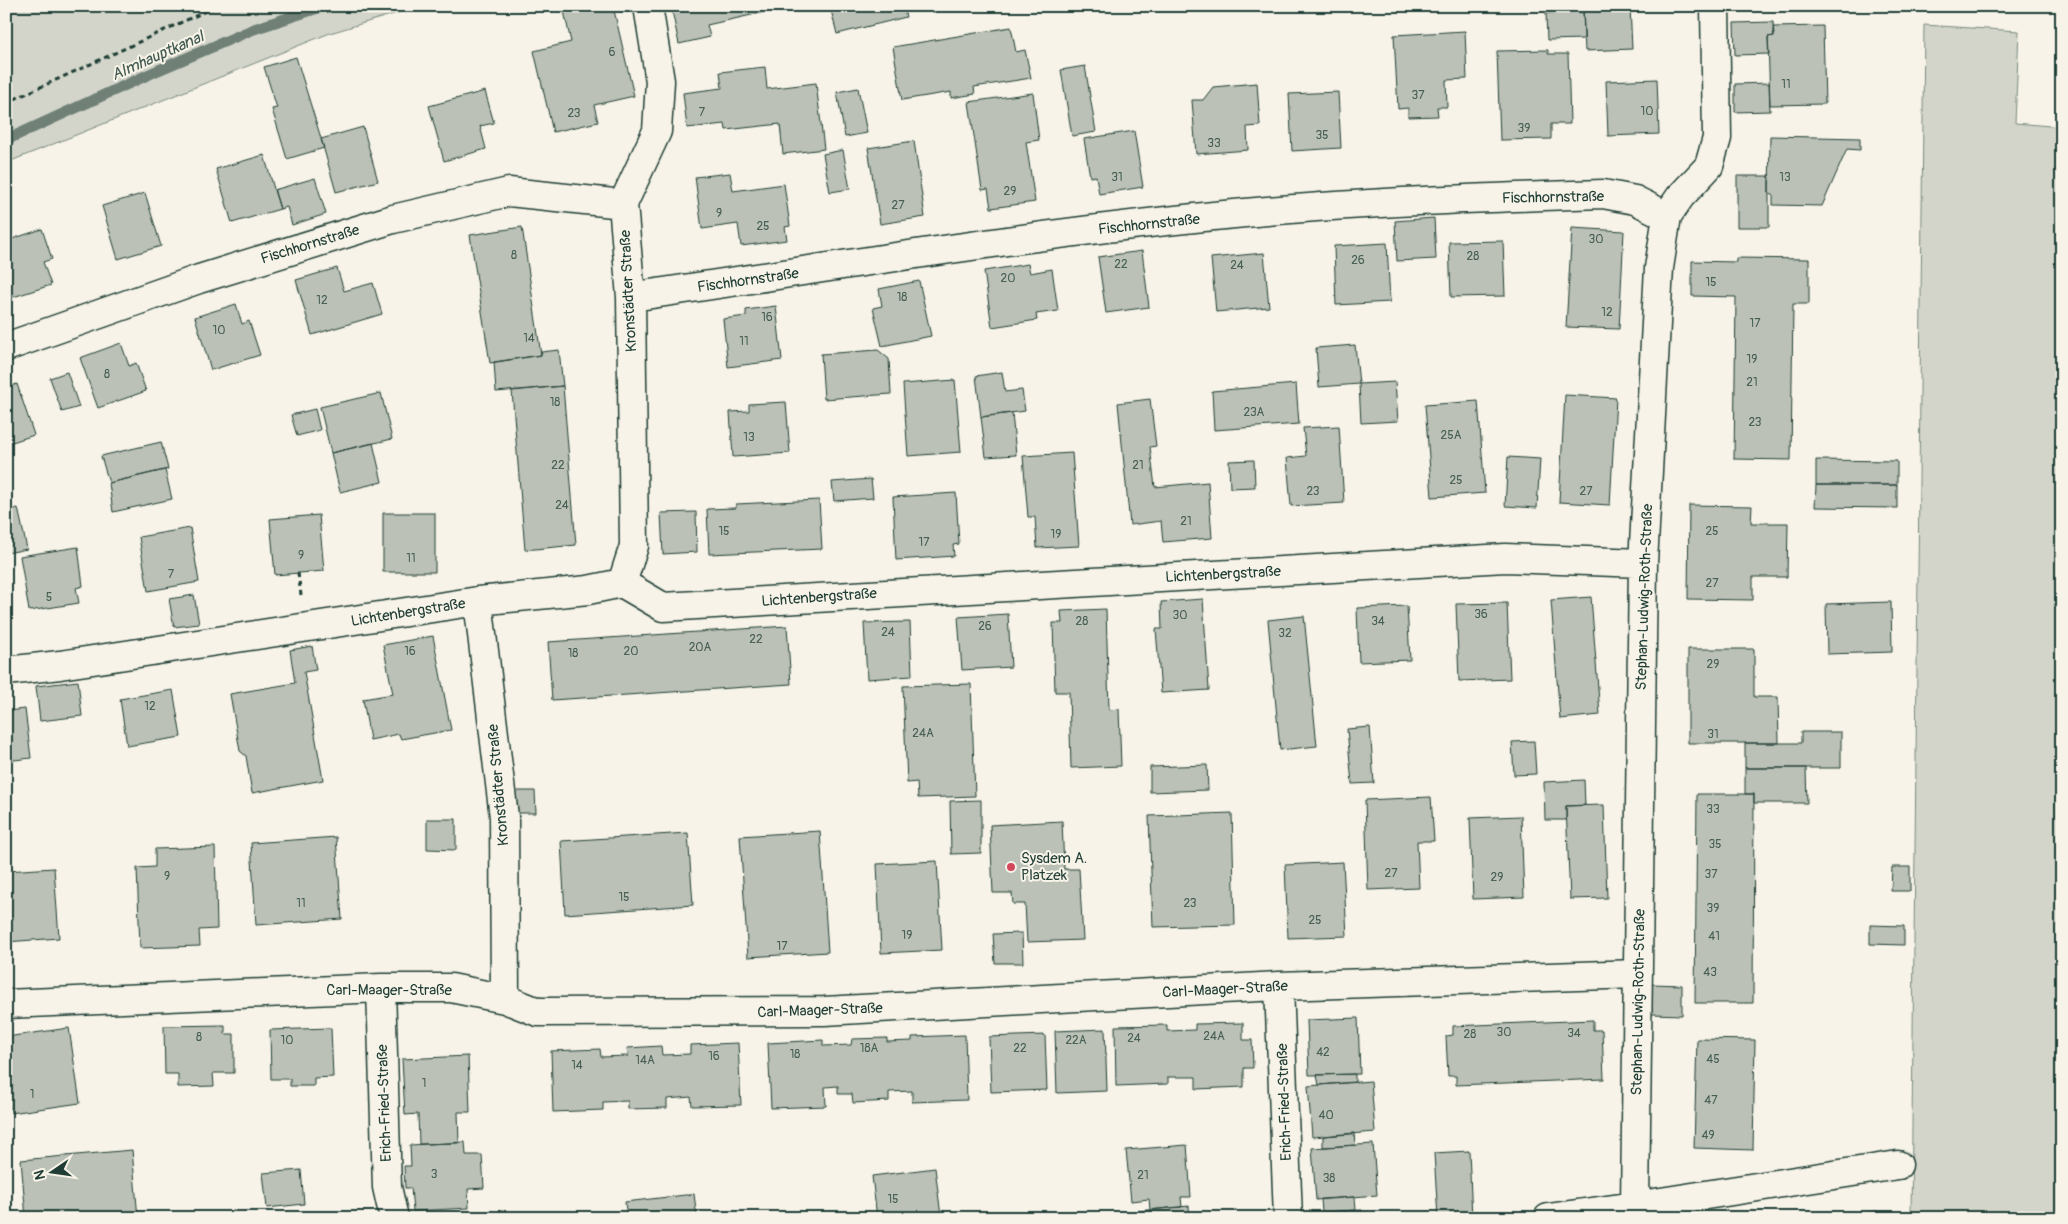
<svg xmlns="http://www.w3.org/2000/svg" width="2068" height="1224" font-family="Pangolin,sans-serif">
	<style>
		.green { fill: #d3d5ca; stroke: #79897f }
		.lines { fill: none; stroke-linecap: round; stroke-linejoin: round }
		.stream { stroke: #6f8077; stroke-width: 11 }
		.building { fill: #bbc1b6; stroke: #1f3d34 }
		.street-casing { stroke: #1f3d34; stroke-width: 31 }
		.path { stroke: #1f3d34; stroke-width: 3; stroke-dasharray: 5 4; stroke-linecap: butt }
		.street { stroke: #f7f3e8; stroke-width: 28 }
		.poi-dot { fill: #d1495b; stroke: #f7f3e8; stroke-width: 2 }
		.labels { text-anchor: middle; stroke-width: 4; stroke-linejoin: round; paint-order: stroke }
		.number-label { font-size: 12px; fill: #465e54 }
		.street-label { font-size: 15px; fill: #1f3d34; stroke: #f7f3e8 }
		.poi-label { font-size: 15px; fill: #1f3d34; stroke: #f7f3e8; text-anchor: start }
		.water-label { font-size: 16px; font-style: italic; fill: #405950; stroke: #f7f3e8 }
	</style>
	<rect width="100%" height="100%" fill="#f7f3e8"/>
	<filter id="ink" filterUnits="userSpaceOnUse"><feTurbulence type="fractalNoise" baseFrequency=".02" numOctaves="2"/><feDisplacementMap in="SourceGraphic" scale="10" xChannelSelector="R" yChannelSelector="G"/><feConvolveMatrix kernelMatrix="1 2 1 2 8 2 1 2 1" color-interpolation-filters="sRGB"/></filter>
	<g filter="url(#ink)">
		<path class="green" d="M6,6h415l-91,27 -324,130z
			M1924,25l95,6 -4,92 47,4v1091h-151z"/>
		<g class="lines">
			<path class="stream" d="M6,140l148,-68 100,-43 70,-23"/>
		</g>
		<path class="building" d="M567,6h46l21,90 -40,9 4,17 -45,10 -19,-81 37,-9 -8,-35z
			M671,6h93l1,6 -58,13 3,12 -31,7z
			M830,6h73l3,11 -69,17z
			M1583,6h47l2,43 -47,2z
			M2060,6h2v33l-5,-1z
			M1583,12l1,27 -37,1 -1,-27z
			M1773,22l1,14 -6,1 1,17 -34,1 -1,-32z
			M1823,26l2,78 -55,1 -2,-68 6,-1 -1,-9z
			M1011,27l5,25 9,-2 6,28 -57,9 1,7 -24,4v-6l-49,8 -9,-53z
			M1465,31l2,48 -21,1 1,27h-10l1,9 -30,1v-9l-10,1 -4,-74z
			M1548,50v4h20l2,70h-19v15l-51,1 -3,-89z
			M296,57l28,91 -37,11 -15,-50 5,-1 -13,-41z
			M1085,66l11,66 -24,4 -11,-66z
			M765,67l2,22 49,-6 8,66 -41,5 -3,-30 -54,6 -1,-6 -38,4 -4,-35 39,-5 -2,-16z
			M1657,79l2,55 -51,2 -2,-55z
			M1257,83l3,43 -13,1 1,23 -52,4 -4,-54h11l10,-13z
			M1769,83l1,28 -35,1v-28z
			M858,88l9,45 -22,4 -8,-45z
			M485,91l9,32 -14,3 6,23 -42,12 -15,-55z
			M1338,92l3,56 -49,3 -3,-57z
			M1033,93l6,47 -13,2 9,60 -44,6 -3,-19 -6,1 -13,-88z
			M363,127l15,54 -42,11 -15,-53z
			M1134,131l9,56 -44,7 -3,-18 -6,1 -6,-38z
			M1770,136l90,2v12l-13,-1 -25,57 -49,-1v-10l-4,-1z
			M914,141l11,76 -45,7 -12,-76z
			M843,150l7,39 -20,3 -7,-38z
			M264,155l16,54 -48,14 -16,-54z
			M730,173l3,18 51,-7 6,42 -5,1 2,13 -46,6 -3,-22 -36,5 -7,-52z
			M1737,176h32v51h-32z
			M315,178l11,36 -34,11 -5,-18 -7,2 -6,-19z
			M145,193l16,53 -43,13 -16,-53z
			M1434,218l2,41 -39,2 -2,-40z
			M522,227l19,128 -51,8 -20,-128z
			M1572,228l52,3 -5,98 -53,-2z
			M42,229l10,30 -9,3 8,23 -41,13 -4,-10v-47z
			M1503,241l2,55 -54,1 -2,-55z
			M1387,243l3,59 -54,3 -2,-59z
			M1142,251l7,56 -43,6 -8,-56z
			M1264,253l5,54 -53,5 -5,-54z
			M1736,258l73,1v45h-16l-2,156 -57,-1 2,-162 -44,-1v-35l44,1z
			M1028,264l2,9 22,-4 6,42 -22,3 1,6 -45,7 -8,-56z
			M337,268l7,23 29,-8 9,31 -70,21 -16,-55z
			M919,281l12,55 -49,10 -9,-38 9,-2 -3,-17z
			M236,304l6,20 7,-3 11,34 -49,15 -16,-53z
			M776,306l6,54 -54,7 -5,-48 23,-3v-6z
			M121,343l8,23 7,-3 10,28 -48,17 -18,-50z
			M1355,345l4,39 -40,3 -3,-39z
			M559,350l4,36 -67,6 -2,-30 47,-7v-3z
			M878,350l11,9 2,35 -67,5 -3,-45z
			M67,372l12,35 -17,5 -12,-34z
			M1002,372l3,20 17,-2 3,21 -44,6 -5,-41z
			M955,380l6,72 -53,4 -5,-72z
			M1395,382l3,39 -37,2 -2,-39z
			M17,384l17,51 -28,9v-56z
			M1296,384l3,40 -85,6 -2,-39z
			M563,386l13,159 -51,5 -13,-159z
			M381,393l11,46 -61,14 -11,-46z
			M1565,395l51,3 -6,107 -51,-3z
			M1150,399l6,47 -6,1 5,40 53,-5 4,56 -49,4 -2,-21 -31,4 -12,-122z
			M1478,401l7,92 -53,4 -7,-92z
			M786,402l4,51 -57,4 -3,-45 19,-1v-7z
			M315,409l5,21 -23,6 -6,-21z
			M1012,413l4,42 -30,2 -5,-40z
			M1339,426l5,77 -53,3 -4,-48 19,-2 -3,-28z
			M161,442l7,27 -59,14 -8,-27z
			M373,443l9,39 -42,10 -9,-39z
			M1072,453l7,93 -42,2 -2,-31h-7l-5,-61z
			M1508,457l32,2 -3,49 -32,-2z
			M1254,460l1,27 -25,1 -1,-27z
			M1816,460l81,1v24h-81z
			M165,470l7,29 -59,13 -4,-29z
			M871,479l2,19 -39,3 -2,-19z
			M1816,485h81v23l-82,-1z
			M956,493l3,51 -6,1 1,11 -58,4 -3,-63z
			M819,500l3,49 -113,5 -2,-45 29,-1v-4z
			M1689,505l63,1 -1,17h37l-1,54h-34v23l-65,-1z
			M18,508l9,41 -20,4 -1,-42z
			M696,512l1,40 -34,2 -2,-41z
			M383,513h52v59h-52z
			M319,515l5,56 -49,4 -5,-56z
			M190,528l9,54 -51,9 -9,-54z
			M78,547l5,39 -7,2 3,15 -50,8 -9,-55z
			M194,595l5,29 -25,3 -5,-28z
			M1591,597l9,118 -40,4 -9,-119z
			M1203,599l6,91 -48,3 -5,-64h6l-1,-27z
			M1891,602l1,50 -65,2 -1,-50z
			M1507,603l3,76 -51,2 -3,-77z
			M1407,606l3,54 -51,2 -2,-54z
			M1106,609l3,101 10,-1 2,57 -50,2 -2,-76h-14l-2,-69h9l-1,-12z
			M1008,614l3,53 -49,3 -4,-53z
			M1304,616l13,130 -37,4 -12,-130z
			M910,622l2,54 -45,3 -3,-56z
			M787,626l4,58 -239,16 -4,-58z
			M433,636l18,94 -50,9 -2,-5 -29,6 -7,-41 30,-5 -10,-49z
			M312,646l4,24 -12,2 19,108 -71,13 -6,-37 -6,-5 -10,-57 65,-11 -5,-33z
			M1688,649h66v48h24l1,46h-91z
			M78,681l4,35 -42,5 -4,-35z
			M971,684l4,112 -57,2 -1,-16 -10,1 -4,-97z
			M173,690l8,47 -54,9 -7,-47z
			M25,709l6,49 -25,3v-50z
			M1370,727l4,56 -22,1 -5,-55z
			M1801,732h40v36h-96v-25h56z
			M1534,741l2,33 -22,1 -2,-33z
			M1207,765l1,25 -58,2v-25z
			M1745,768h61l1,35h-53v-9h-9z
			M1584,780l1,25 -19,1v14h-21l-1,-38z
			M514,791h21l1,22h-22z
			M1697,794h57l-1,209h-58z
			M1431,797l3,44h-17l2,47 -51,2 -3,-90z
			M981,800v53l-30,1 -1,-53z
			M1604,805l3,93 -37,1 -4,-93z
			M1232,813l3,112 -82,2 -4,-111z
			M1521,816l3,81 -51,2 -3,-81z
			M427,819h29v31l-29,-1z
			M1062,821l2,48h15l4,71 -56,2 -2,-38h-12l-1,-11h-19l-3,-68z
			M820,831l8,121 -80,5 -8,-121z
			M688,833l5,72 -128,9 -4,-73z
			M336,837l6,82 -86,6 -5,-82z
			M215,847l2,82 -18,1 1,16 -60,2 -3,-80 18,-1v-18z
			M937,861l5,89 -61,3 -4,-89z
			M1343,862l4,74 -59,2 -3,-73z
			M1892,867h18v24h-19z
			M54,868l5,70 -53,4v-71z
			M1870,925l34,1v19l-34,-1z
			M1022,933l1,30h-28l-2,-29z
			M1652,984l30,1v30l-30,-1z
			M1358,1018l2,56 -51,1 -2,-55z
			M1593,1020v10h9l2,49 -148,6v-9h-8l-2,-40 7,-1v-9z
			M1243,1023v17h9l1,28h-9v19l-48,2v-12h-28v7l-52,2 -1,-60 52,-1v6l28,-1v-6z
			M225,1025v9h9v39h-21l1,13 -36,1v-13h-13l-1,-48z
			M69,1028l11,75 -69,10 -5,-33v-43z
			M331,1028l2,49 -19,1v8h-24v-7h-19l-1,-49z
			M1105,1029l2,62 -50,2 -2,-62z
			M965,1035l2,65 -55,2v-11l-23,1v9l-36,2 -1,-9h-14v-8l-13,1 1,19 -55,2 -3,-65 55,-3v6l28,-1 1,-6 35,-1v4l25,-1v-4z
			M1045,1035l2,55 -56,2 -2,-55z
			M1697,1039l58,1 -2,110 -59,-2z
			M738,1043l3,62 -49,1 -1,-9 -24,2v9l-39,1v-8l-25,1v8l-50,2 -2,-61 49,-2 1,8 27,-1 -1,-8 34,-2 1,9 28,-1v-9z
			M468,1056l2,56h-12l1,31 -40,1 -1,-30 -13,1 -3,-56z
			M1355,1074v8l-36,3 -2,-10z
			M1371,1081l4,51 -63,5 -4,-51z
			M1354,1133l1,12 -32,2v-11z
			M465,1142l1,13h16l2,33 -16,1 1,19 -56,3 -2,-23h-6l-1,-22h7l-1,-21z
			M1373,1144l4,51 -61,5 -4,-52z
			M1187,1145l4,52h-10l1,10 -32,3 -1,-11 -18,2 -5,-51z
			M132,1150l6,68h-112l-5,-58z
			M1469,1151l3,67h-34l-4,-65z
			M935,1168l6,48 -64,2 -5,-42z
			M301,1170l3,34 -37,4 -4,-35z
			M694,1194l3,24h-70l-2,-16z
			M1355,1197l1,13 -34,2 -1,-13z
			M1189,1206l1,12h-51l-1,-7z
			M1362,1210v8h-51v-5z
			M1877,1211l1,7h-47z"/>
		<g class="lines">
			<g class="street-casing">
				<path id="street" d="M1715,6l2,132 -8,28 -29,31 -13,19 -8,52 -16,295 -8,643 263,-41
					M631,297c204,-30 408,-65 614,-84 119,-11 238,-15 358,-19l32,6 32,16
					M6,347l193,-68 194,-60 116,-27 114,12
					M622,583l12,-37 -3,-249 -8,-93 34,-73 3,-50 -12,-75
					M478,601l26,216 1,182
					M6,671l54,-6 418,-64 110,-11 34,-7 41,24 842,-49 138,5
					M1279,986l9,232
					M381,988l6,199 7,31
					M6,1004l375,-16h70l54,11 33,13 286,-1 455,-25 359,-12
					M1548,1218l87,-12"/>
			</g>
			<path class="path" d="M6,103l211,-97
				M298,573l3,22"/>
			<use href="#street" class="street"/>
		</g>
	</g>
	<circle class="poi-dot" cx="1011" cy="867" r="5"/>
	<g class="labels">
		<g class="number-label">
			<text x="612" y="56">6</text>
			<text x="1786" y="88">11</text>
			<text x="1418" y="99">37</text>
			<text x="1647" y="115">10</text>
			<text x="702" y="116">7</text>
			<text x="574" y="117">23</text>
			<text x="1524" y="132">39</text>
			<text x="1322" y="139">35</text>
			<text x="1214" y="147">33</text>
			<text x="1117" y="181">31</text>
			<text x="1785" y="181">13</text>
			<text x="1010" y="195">29</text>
			<text x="898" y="209">27</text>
			<text x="719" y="217">9</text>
			<text x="763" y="230">25</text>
			<text x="1596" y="243">30</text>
			<text x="514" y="259">8</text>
			<text x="1473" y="260">28</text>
			<text x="1358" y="264">26</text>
			<text x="1121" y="268">22</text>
			<text x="1237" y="269">24</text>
			<text x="1008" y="282">20</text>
			<text x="1711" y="286">15</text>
			<text x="902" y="301">18</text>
			<text x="322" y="304">12</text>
			<text x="1607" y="316">12</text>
			<text x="767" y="321">16</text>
			<text x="1755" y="327">17</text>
			<text x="219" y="334">10</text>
			<text x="529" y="342">14</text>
			<text x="744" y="345">11</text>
			<text x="1752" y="363">19</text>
			<text x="107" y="378">8</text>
			<text x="1752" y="386">21</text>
			<text x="555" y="406">18</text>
			<text x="1254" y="416">23A</text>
			<text x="1755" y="426">23</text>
			<text x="1451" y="439">25A</text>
			<text x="749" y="441">13</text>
			<text x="558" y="469">22</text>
			<text x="1138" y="469">21</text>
			<text x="1456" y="484">25</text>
			<text x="1313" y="495">23</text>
			<text x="1586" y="495">27</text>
			<text x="562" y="509">24</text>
			<text x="1186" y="525">21</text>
			<text x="724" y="535">15</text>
			<text x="1712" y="535">25</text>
			<text x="1056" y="538">19</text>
			<text x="924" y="546">17</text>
			<text x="301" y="559">9</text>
			<text x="411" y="562">11</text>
			<text x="171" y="578">7</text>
			<text x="1712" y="587">27</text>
			<text x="49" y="601">5</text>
			<text x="1481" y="618">36</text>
			<text x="1180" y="619">30</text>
			<text x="1082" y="625">28</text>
			<text x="1378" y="625">34</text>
			<text x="985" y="630">26</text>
			<text x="888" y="636">24</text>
			<text x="1285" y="637">32</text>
			<text x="756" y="643">22</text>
			<text x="700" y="651">20A</text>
			<text x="410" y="655">16</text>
			<text x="631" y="655">20</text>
			<text x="573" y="657">18</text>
			<text x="1713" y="668">29</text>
			<text x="150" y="710">12</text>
			<text x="923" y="737">24A</text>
			<text x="1713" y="738">31</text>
			<text x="1713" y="813">33</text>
			<text x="1715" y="848">35</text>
			<text x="1391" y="877">27</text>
			<text x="1711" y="878">37</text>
			<text x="167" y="880">9</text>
			<text x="1497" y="881">29</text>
			<text x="624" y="901">15</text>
			<text x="301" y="907">11</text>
			<text x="1190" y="907">23</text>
			<text x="1713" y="912">39</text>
			<text x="1315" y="924">25</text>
			<text x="907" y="939">19</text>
			<text x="1714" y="940">41</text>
			<text x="782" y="950">17</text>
			<text x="1710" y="976">43</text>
			<text x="1504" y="1036">30</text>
			<text x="1574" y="1037">34</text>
			<text x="1470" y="1038">28</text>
			<text x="1214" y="1040">24A</text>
			<text x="199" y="1041">8</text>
			<text x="1134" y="1042">24</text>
			<text x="287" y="1044">10</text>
			<text x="1076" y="1044">22A</text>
			<text x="869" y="1052">18A</text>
			<text x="1020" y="1052">22</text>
			<text x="1323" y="1056">42</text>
			<text x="795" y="1058">18</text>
			<text x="714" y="1060">16</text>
			<text x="1713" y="1063">45</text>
			<text x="645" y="1064">14A</text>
			<text x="577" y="1069">14</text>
			<text x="424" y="1087">1</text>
			<text x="32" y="1098">1</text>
			<text x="1711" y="1104">47</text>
			<text x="1326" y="1119">40</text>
			<text x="1708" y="1139">49</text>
			<text x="434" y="1178">3</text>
			<text x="1143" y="1179">21</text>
			<text x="1329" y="1182">38</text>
			<text x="893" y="1203">15</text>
		</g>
		<g class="street-label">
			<text transform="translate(1553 197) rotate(-1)" y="5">Fischhornstraße</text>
			<text transform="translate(1149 224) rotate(-6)" y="5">Fischhornstraße</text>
			<text transform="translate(310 244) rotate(-17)" y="5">Fischhornstraße</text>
			<text transform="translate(748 280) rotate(-8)" y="5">Fischhornstraße</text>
			<text transform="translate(628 291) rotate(-93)" y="5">Kronstädter Straße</text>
			<text transform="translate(1223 574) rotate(-3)" y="5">Lichtenbergstraße</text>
			<text transform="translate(819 597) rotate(-4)" y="5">Lichtenbergstraße</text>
			<text transform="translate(1644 597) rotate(-88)" y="5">Stephan-Ludwig-Roth-Straße</text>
			<text transform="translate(408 612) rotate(-9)" y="5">Lichtenbergstraße</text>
			<text transform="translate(498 785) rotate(-95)" y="5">Kronstädter Straße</text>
			<text transform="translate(1225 989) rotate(-3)" y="5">Carl-Maager-Straße</text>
			<text x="389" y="995">Carl-Maager-Straße</text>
			<text transform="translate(1638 1002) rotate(-89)" y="5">Stephan-Ludwig-Roth-Straße</text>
			<text transform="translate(820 1010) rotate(-2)" y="5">Carl-Maager-Straße</text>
			<text transform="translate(1284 1102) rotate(-92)" y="5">Erich-Fried-Straße</text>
			<text transform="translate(384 1103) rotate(-92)" y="5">Erich-Fried-Straße</text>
		</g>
		<g class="poi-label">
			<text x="1021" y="863">Sysdem A.<tspan x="1021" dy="17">Platzek</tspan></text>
		</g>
		<g class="water-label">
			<text transform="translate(157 55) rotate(-24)" y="6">Almhauptkanal</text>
		</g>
	</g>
	<rect width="2068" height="1224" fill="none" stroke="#f7f3e8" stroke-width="25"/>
	<rect x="12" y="12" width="2043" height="1199" fill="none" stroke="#1f3d34" stroke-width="2" filter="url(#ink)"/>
	<g transform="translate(52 1172) rotate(257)" stroke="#f7f3e8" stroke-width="4" paint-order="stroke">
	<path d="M0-4L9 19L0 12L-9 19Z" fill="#1f3d34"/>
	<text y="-8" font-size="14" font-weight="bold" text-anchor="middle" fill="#1f3d34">N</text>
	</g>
</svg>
